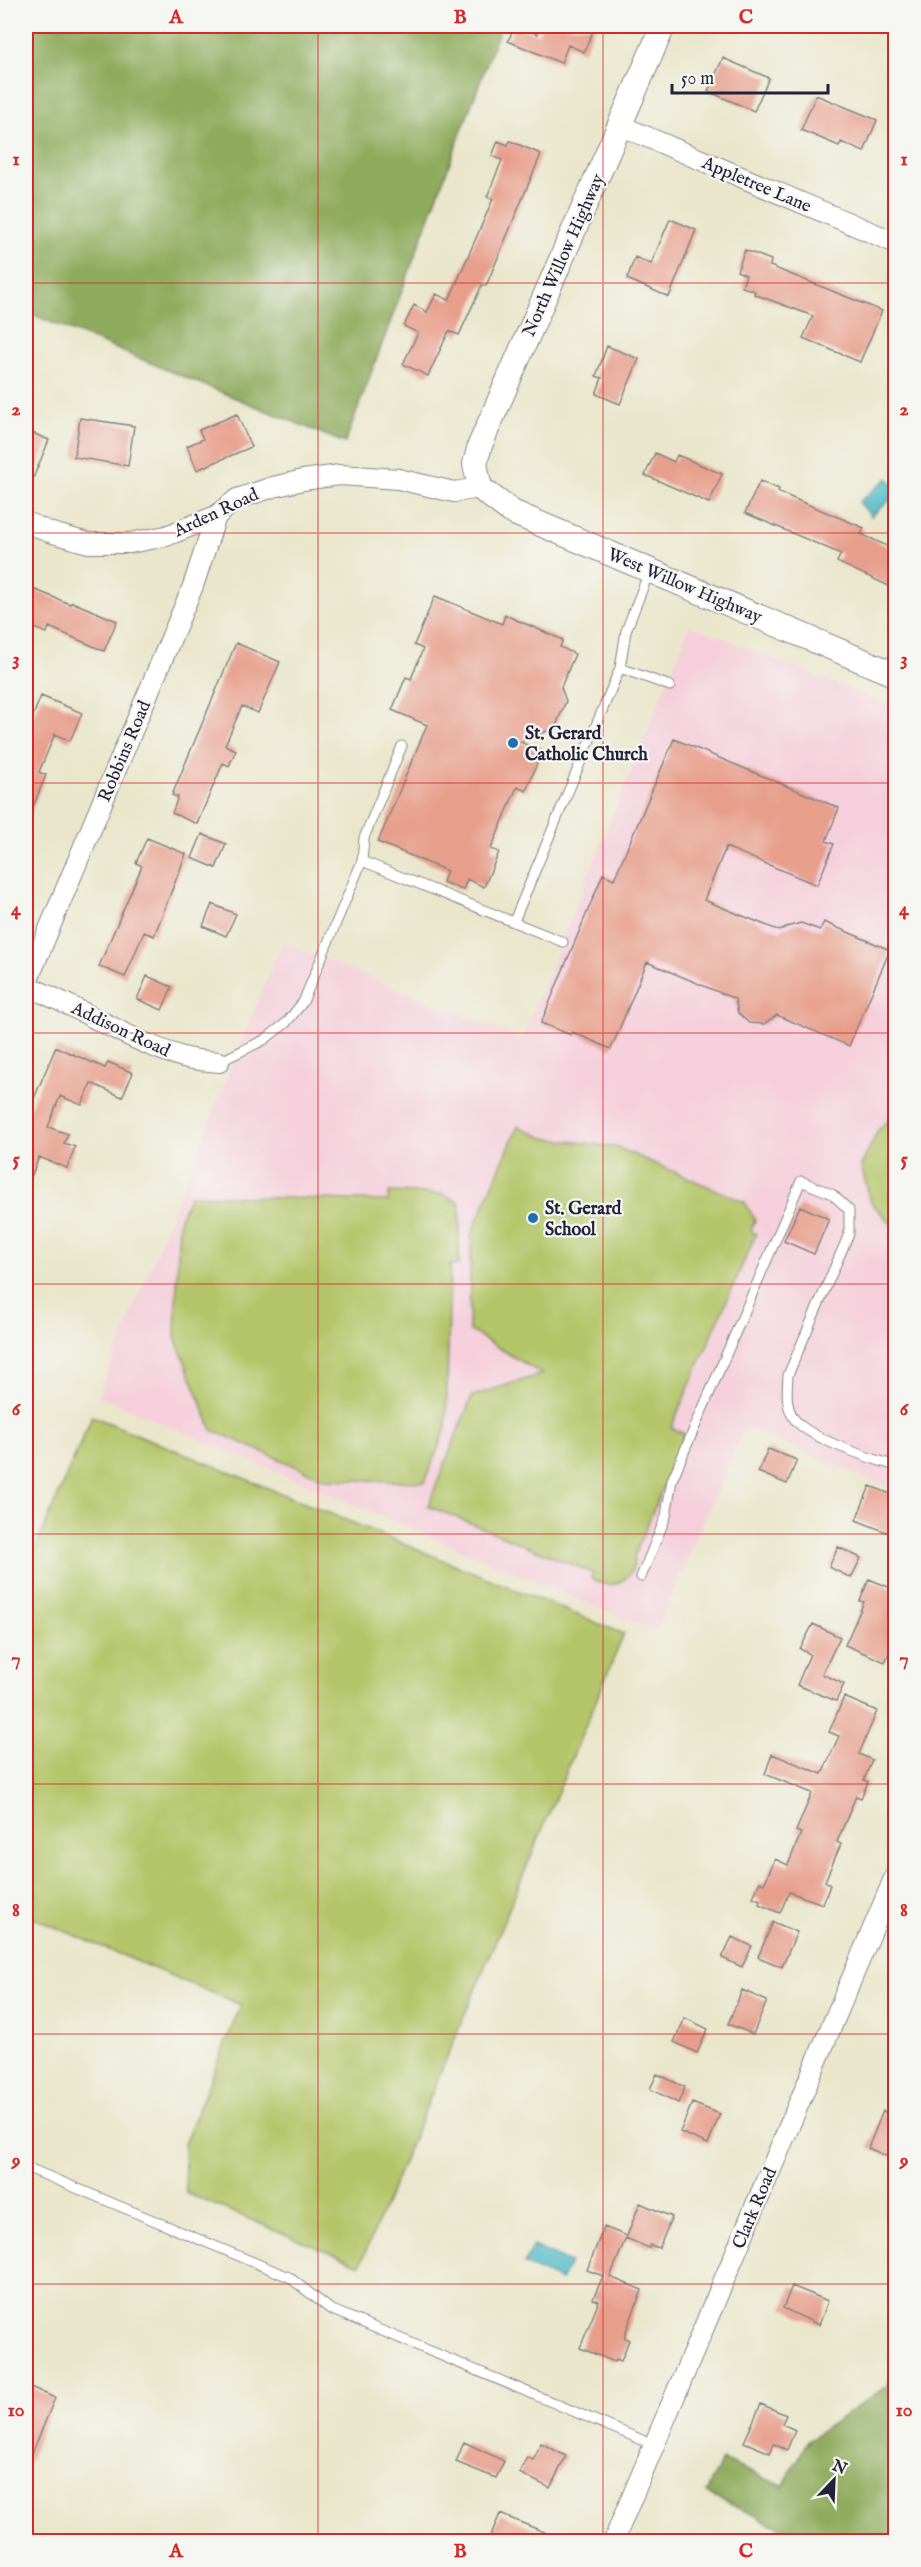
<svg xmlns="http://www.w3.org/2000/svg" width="921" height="2567" font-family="'IM FELL English',serif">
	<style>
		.built { fill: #f5cfdb }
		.green { fill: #b3c568; stroke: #6a7452; stroke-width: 1.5 }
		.forest { fill: #8eaa5c; stroke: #58664c; stroke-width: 1.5 }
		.water { fill: #4bb8c5; stroke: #366d80; stroke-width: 1.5 }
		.building { fill: #e79e8b }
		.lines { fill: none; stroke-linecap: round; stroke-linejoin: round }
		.service-casing { stroke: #868483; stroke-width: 11 }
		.minor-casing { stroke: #868483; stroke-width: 22 }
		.tertiary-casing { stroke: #868483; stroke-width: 26 }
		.service { stroke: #fff; stroke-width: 9 }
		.minor { stroke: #fff; stroke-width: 20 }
		.tertiary { stroke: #fff; stroke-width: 24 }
		.grid { fill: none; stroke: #d62828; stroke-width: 1.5; stroke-opacity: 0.55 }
		.poi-dot { fill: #1f6fb2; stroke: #f6f6f2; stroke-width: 2 }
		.labels { text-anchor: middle; stroke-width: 4.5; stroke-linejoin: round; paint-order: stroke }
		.street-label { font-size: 18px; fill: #22223b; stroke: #f6f6f2 }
		.poi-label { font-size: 18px; font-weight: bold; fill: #22223b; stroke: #f6f6f2; text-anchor: start }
		.neatline { fill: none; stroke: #d62828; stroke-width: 2 }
		.grid-label { font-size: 20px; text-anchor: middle; font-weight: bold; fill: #d62828 }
	</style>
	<rect width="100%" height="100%" fill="#f6f6f2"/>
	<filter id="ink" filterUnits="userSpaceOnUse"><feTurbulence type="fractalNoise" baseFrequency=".0167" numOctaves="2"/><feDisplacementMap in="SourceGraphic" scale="12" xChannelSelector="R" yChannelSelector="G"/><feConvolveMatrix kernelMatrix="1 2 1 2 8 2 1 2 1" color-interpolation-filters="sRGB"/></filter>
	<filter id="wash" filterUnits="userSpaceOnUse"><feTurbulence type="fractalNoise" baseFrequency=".008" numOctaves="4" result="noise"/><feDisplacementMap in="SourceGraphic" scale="24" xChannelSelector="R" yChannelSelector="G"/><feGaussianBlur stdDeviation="1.35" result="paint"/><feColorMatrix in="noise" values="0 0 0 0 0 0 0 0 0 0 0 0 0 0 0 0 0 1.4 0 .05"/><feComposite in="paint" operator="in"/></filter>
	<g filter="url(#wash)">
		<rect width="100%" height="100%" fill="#eae6cb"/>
		<path class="built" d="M690,625l205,83v783l-150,-64 -90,205 -557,-236 184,-454 240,97z"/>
		<path class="green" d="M895,1114v114l-24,-26 -10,-36 17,-36z
			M518,1126l26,12 72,9 129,55 10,18 -4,11 5,3 -85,194 14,6 -51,123c2,23 -25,36 -43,21l2,-5 -165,-67 44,-110 70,-22 -73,-44 2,-95z
			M389,1192l54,2 17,9 -1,62h-9l-4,163 -21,54 -100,-3 -113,-49 -37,-93 4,-116 11,-26 198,6z
			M92,1416l532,218 -264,631 -174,-72 -2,-49 57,-139 -215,-90v-345z"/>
		<path class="forest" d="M26,26h475l-156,417 -319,-131z
			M895,2363v178h-86l-103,-48 16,-33 61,26 25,-46 79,-54z"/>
		<path class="water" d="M888,478l7,9v9l-24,20 -12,-14z
			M533,2246l37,17 -9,18 -37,-17z"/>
		<g id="blocks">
			<path class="building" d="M515,26l23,8 3,-8h54l-11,26 -16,-7 -7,18 -53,-22z
				M723,58l46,20 -15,33 -46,-20z
				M816,95l61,25 -13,32 -23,-10 -2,4 -38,-16z
				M498,141l10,4 2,-4 31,13 -55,132 -4,-1 -23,50 -10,-4 -21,45 -25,-12 15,-31 -14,-7 10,-21 13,7 9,-18 13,6 44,-101 -6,-2 15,-37 -10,-4z
				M670,219l26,11 -27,67 -42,-18 8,-22 16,7z
				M745,250l26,10 -1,6 112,45 -22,51 -57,-24 10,-22 -59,-22 1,-3 -13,-4 4,-12 -9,-4z
				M607,346l32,13 -19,45 -24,-10 6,-16 -6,-2z
				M237,414l14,33 -54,23 -10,-24 16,-7 -4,-9z
				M80,418l54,8 -6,40 -54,-9z
				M26,430l23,10 -23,55z
				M655,453l19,9 3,-7 45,19 -13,29 -64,-28z
				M760,481l19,8 -1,3 86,36 -3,6 35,16v21l-7,15 -52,-24 4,-8 -96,-41z
				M26,586l44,18 2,-2 45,19 -13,30 -55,-24 -2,6 -21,-8z
				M435,596l67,28 3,-9 58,25 -3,7 15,7 -14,33 5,14 -11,27 -35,14 22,9 -16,40 -9,-4 -26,62 8,3 -15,35 -17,-8 -4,11 -20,-8 4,-11 -69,-29 49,-117 -35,-15 14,-33 5,2 12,-30 -9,-4z
				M236,643l44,19 -22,51 -16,-7 -17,39 11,5 -7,16 -6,-3 -26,61 -25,-11 6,-16 -6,-2z
				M41,696l41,17 -12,28 -15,-7 -16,38 7,3 -20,49v-91z
				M674,739l165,69 -13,33 8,3 -17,41 -91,-38 -22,53 76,31 6,-4 15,-4 19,7 4,-8 66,28 -41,96 -72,-31 -13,9 -15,-1 -11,-10 -3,-14 -88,-37 -36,87 -39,-17 -1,3 -30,-12 62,-149 11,5z
				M202,834l24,10 -10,24 -24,-10z
				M147,838l39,16 -32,82 -10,-4 -19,45 -26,-11 43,-100 -6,-3z
				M212,904l24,10 -10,22 -23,-10z
				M147,976l25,11 -10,23 -25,-11z
				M56,1047l49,21 3,-6 25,11 -11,24 -31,-14 -9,22 -22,-9 -12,31 20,7 -4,9 11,4 -8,21 -28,-11 -13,33v-73z
				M800,1206l29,13 -15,35 -30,-13z
				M768,1449l29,11 -10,24 -29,-12z
				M870,1486l26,10v40l-40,-16z
				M838,1547l23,11 -10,20 -22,-11z
				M869,1579l27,11v47l-11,25 -40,-17 19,-43 -4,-1z
				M813,1624l27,13 -18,37 22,10 -8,17 -39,-16 13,-31 -10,-5z
				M844,1697l33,14 -18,43 13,6 -8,20 4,2 -7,16 -5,-2 -19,46 4,2 -16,37 5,4 -7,19 -34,-12 -9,21 -21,-9 1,-4 -7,-3 7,-15 4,2 11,-25 13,6 13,-32 -5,-2 16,-38 -47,-19 7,-20 50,20 17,-38 -10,-4z
				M773,1922l24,10 -15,35 -24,-10z
				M732,1937l20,9 -10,21 -20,-9z
				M742,1990l25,11 -14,33 -25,-10z
				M685,2018l23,11 -11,24 -23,-11z
				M657,2074l28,13 -7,16 -28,-14z
				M692,2103l28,11 -12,30 -28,-12z
				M883,2111l13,5v32l-5,10 -23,-10z
				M640,2203l32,14 -13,31 -9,-3 -1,3 -23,-10 -16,39 32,13 -17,44v4l4,2 -8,21 -5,-2 -1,3 -35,-14 19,-47 -6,-2 10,-23 -16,-6 17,-43 23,9z
				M792,2286l36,15 -9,24 -36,-17z
				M26,2385l29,13 -29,70z
				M761,2404l25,11 -4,9 13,6 -8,20 -13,-6 -4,9 -26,-11z
				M464,2442l40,19 -8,17 -40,-16z
				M541,2443l25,13 -16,32 -31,-15 8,-16 6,3z
				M500,2514l66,27h-63l-13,-4z"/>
		</g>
	</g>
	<g filter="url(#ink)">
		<use href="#blocks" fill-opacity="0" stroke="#868483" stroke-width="1.5"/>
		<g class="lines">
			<g class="service-casing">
				<path id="service" d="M620,668l50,18
					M362,861l2,-23 38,-92
					M514,921l106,-253 6,-37 23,-59
					M219,1062l45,-22 22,-17 17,-21 59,-141 201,81
					M641,1577l25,-61 6,-36 129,-299 31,13 17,16v24l-61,141c-1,16 -3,32 7,45 16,19 76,39 101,46
					M26,2167l263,110 41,32 324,136"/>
			</g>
			<g class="minor-casing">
				<path id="minor" d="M619,125l277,118
					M26,522l23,10 39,11h42l36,-7 50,-20 21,-17 36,-12 30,-7 37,-5 58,4 56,13 26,-4
					M26,984l167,-398 23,-70
					M26,986c53,20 102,55 157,71 11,3 24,4 36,5
					M613,2542l283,-668"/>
			</g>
			<g class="tertiary-casing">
				<path id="tertiary" d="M663,26l-183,419 -5,19 5,24 32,24 384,163"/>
			</g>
			<use href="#service" class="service"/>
			<use href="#minor" class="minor"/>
			<use href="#tertiary" class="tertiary"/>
		</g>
	</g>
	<path class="grid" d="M318,26v2516M603,26v2516M26,283h870M26,533h870M26,783h870M26,1033h870M26,1284h870M26,1534h870M26,1784h870M26,2034h870M26,2284h870"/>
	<g class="poi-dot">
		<circle cx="513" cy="743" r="6"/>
		<circle cx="533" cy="1218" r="6"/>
	</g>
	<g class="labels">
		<g class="street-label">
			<text transform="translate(757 184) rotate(23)" y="6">Appletree Lane</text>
			<text transform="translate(563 255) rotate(-66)" y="6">North Willow Highway</text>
			<text transform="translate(216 512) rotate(-25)" y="6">Arden Road</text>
			<text transform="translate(685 585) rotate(23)" y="6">West Willow Highway</text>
			<text transform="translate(124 751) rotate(-67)" y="6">Robbins Road</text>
			<text transform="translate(121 1029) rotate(25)" y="6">Addison Road</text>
			<text transform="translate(754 2208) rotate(-67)" y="6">Clark Road</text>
		</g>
		<g class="poi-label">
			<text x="525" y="739">St. Gerard<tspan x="525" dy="21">Catholic Church</tspan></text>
			<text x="545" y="1214">St. Gerard<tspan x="545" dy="21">School</tspan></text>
		</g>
	</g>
	<rect width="921" height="2567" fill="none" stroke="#f6f6f2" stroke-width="66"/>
	<g transform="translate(834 2480) rotate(23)" stroke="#f6f6f2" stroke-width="4.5" paint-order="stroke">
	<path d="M0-4.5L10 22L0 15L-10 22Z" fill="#22223b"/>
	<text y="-9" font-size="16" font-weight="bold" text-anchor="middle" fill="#22223b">N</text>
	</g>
	<path d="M672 84v9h156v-9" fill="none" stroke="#22223b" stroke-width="3"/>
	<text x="681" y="84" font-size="18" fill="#22223b" stroke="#f6f6f2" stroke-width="4.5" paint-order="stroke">50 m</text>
	<rect x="33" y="33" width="855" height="2501" class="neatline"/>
	<g class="grid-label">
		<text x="176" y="23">A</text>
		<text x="460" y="23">B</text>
		<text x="746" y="23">C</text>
		<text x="16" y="165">1</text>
		<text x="904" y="165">1</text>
		<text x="16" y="415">2</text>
		<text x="904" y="415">2</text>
		<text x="16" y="665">3</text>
		<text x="904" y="665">3</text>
		<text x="16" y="915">4</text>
		<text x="904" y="915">4</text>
		<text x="16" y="1165">5</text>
		<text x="904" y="1165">5</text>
		<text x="16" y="1415">6</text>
		<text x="904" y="1415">6</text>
		<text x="16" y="1665">7</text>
		<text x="904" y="1665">7</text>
		<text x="16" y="1916">8</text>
		<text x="904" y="1916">8</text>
		<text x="16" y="2166">9</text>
		<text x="904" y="2166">9</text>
		<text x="16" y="2416">10</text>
		<text x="904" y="2416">10</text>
		<text x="176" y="2557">A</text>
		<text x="460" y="2557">B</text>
		<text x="746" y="2557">C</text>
	</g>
</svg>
